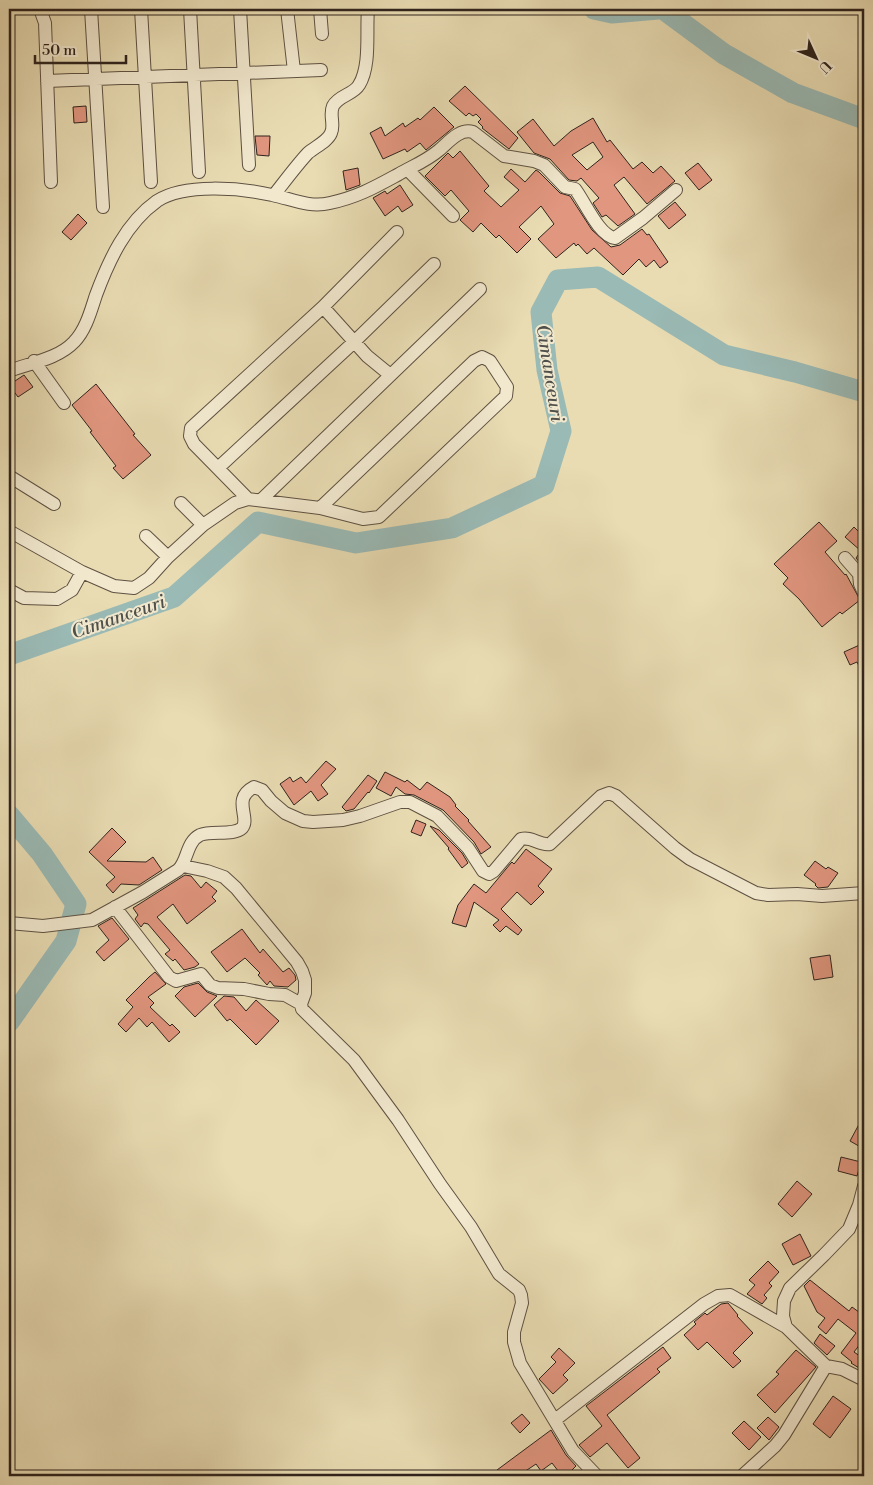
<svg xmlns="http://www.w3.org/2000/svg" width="873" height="1485" font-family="'Libre Bodoni',serif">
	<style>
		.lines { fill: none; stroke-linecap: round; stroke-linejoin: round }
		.river { stroke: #9abab5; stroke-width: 21 }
		.building { fill: #e1967f; stroke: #2f231d; fill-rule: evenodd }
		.minor-casing { stroke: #5e5142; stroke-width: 14 }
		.minor { stroke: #f1e8ce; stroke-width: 12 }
		.labels { text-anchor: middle; stroke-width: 4; stroke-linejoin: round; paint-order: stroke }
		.water-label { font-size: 19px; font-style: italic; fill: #4f504b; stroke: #f1e8ce }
	</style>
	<rect width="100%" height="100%" fill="#e9dcb3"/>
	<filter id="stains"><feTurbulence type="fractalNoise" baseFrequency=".004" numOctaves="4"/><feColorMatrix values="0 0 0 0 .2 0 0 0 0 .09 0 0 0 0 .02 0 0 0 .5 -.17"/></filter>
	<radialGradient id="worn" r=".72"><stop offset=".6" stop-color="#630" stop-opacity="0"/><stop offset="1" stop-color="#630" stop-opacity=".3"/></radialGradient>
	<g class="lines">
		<path class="river" d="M594,9l18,4 46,-4
			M663,9l61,45 69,39 71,26
			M9,655l165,-58 84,-75 98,21 96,-15 92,-43 17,-54 -14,-61 -6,-58 17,-32 40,-3 126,78 71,17 69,20
			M9,815l33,39 34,50 -10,37 -57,81"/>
	</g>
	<path class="building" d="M465,86l53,52 -9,11 -27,-21 1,-1 -5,-5 3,-3 -5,-5 -3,2 -4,-3 -3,3 -17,-15z
		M86,106l1,16 -13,1 -1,-16z
		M434,107l20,20 -28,23 -6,-7 -13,9 -2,-3 -22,10 -13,-26 11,-6 4,9 18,-13 2,4 13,-9 2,2z
		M593,118l14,24 3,-2 23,29 9,-7 11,11 8,-7 14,15 -28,23 -23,-27 -10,8 21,29 -17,12 -12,-11 -4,2 -9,-14 6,-5 -18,-20 -4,3 -8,-1 -19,-21 -16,-6 -17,-21 16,-13 21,27 17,-15zM593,142l10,15 -16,13 -15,-15z
		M255,136h15l-1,20 -12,-1z
		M460,151l29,35 -5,5 17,16 18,-17 -15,-13 7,-8 14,13 11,-12 3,2 21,21 10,3 22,34 19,17 9,-2 22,-16 5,6 2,-1 19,28 -8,6 -6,-8 -8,7 -7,-8 -16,16 -29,-27 -7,6 -9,-10 -2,2 -2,-3 -18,15 -18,-19 16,-15 -13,-18 -22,21 12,12 -14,14 -18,-18 -3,3 -15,-15 -8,9 -13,-12 9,-9 -18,-21 -6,6 -20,-20 23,-23 5,5z
		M698,163l14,17 -13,10 -14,-17z
		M358,168l2,17 -14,5 -3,-19z
		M400,185l13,20 -11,7 -4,-6 -13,10 -12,-18 12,-7 2,3z
		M675,202l11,13 -17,14 -11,-13z
		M78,214l9,9 -16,17 -9,-8z
		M24,375l9,12 -15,10 -9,-12z
		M96,384l39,50 -2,1 18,20 -28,24 -10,-11 3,-2 -26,-34 2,-1 -20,-26z
		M819,522l18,19 -12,11 20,23 1,-1 14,26 -18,14 -2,-2 -18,15 -23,-28 -16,-15 5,-6 -14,-14z
		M864,523v45l-8,-10 5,-7 -16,-14 9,-10 4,4z
		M864,643v33l-7,-14 -7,3 -6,-13z
		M326,761l10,8 -15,16 7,9 -10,7 -7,-10 -17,14 -14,-21 10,-7 3,5 8,-5 5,6z
		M385,772l20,10 2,-2 13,10 7,-8 23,15 6,8 -1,1 14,14 -1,1 23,26 -10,7 -7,-12 -31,-32 -29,-15 -9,-1 -9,-7 -5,9 -15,-8z
		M368,775l9,6 -8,12 -1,-1 -14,17 -8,2 -4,-4z
		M416,820l10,4 -5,12 -10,-4z
		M430,826l9,4 23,23 6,10 -6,5 -14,-19 1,-1z
		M112,828l14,14 -19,19 39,1 7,-5 9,13 -23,15 -18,-1 -8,9 -7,-8 9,-8 -26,-25z
		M526,849l26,20 -14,17 6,6 -13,13 -14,-13 -16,17 21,21 -4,5 -12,-9 -6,6 -7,-7 6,-5 -25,-18 -8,25 -14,-4 6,-18 16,-21 12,9 25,-30 1,-1 2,2z
		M815,861l11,8 2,-2 10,6 -10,14 -10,1 -3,-3 1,-1 -12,-9z
		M185,875l6,1 10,12 5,-6 11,9 -5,6 4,4 -29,23 -14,-20 -16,13 42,47 -4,3 -11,3 -9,-11 -2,2 -8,-7 5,-4 -22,-26 -4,-1 -3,4 -6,-8 3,-4 -5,-7z
		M112,918l17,21 -25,22 -8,-9 13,-12 -11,-14z
		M242,929l18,24 3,-4 20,23 6,-4 6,7 1,5 -8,7 -14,-1 -4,-5 -3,4 -9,-10 2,-2 -15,-15 -18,14 -16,-20z
		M830,955l3,22 -19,3 -4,-22z
		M155,972l11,12 -18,13 6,6 -4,4 20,19 2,-2 8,8 -11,10 -17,-20 -5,5 -8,-9 -13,14 -8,-8 15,-17 -7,-7 23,-23z
		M198,983l9,9 10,4 -22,21 -20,-21 9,-9z
		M224,996l10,1 12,14 10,-11 23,21 -23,24 -26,-26 -3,2 -13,-16z
		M864,1115v34l-14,-8z
		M841,1157l20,5 -4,14 -19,-5z
		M797,1181l15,13 -20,23 -14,-13z
		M800,1234l11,22 -18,9 -11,-21z
		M768,1261l11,11 -10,11 3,3 -8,9 3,3 -5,6 -15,-10 8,-9 -6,-5z
		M810,1280l39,31 3,-4 11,8 -4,4 5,4v16l-10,13 10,7v12l-13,-8 1,-1 -11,-9 15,-20 -18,-14 -12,15 -8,-7 7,-9 -8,-6 -13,-26z
		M728,1303l10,12 -1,1 16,17 -20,20 8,8 -8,7 -26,-26 -9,8 -14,-15 12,-11 -2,-2 11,-9 2,2 14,-11z
		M820,1334l15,12 -8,9 -13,-12z
		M663,1347l8,11 -14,11 3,3 -53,43 33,43 -12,10 -21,-25 -17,14 -11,-12 23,-19 -16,-20z
		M559,1348l16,15 -12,12 5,5 -15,14 -14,-15 17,-17 -5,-5z
		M796,1350l20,17 -41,46 -18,-18 22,-21 -3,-2z
		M833,1396l18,13 -21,29 -17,-14z
		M522,1414l8,9 -10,10 -9,-10z
		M768,1417l11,10 -10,13 -12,-12z
		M744,1421l17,16 -12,13 -17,-17z
		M551,1430l15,25 10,11 -4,4 6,6h-16l-10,-13 -11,8 -5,-7 -18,12h-17l-4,-6z"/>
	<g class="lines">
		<g class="minor-casing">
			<path id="minor" d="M40,9l5,14 6,159
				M91,9l12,198
				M141,9l10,173
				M190,9l9,163
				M240,9l9,156
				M287,9l7,62
				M320,9l2,25
				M47,81l274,-11
				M408,170l45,46
				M274,195c11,-14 22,-29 34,-42 7,-6 20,-12 23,-20 4,-8 -2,-18 2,-27 6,-11 20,-11 26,-21 12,-19 7,-54 9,-76
				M323,307l74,-75
				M34,361l30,42
				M9,371c21,-8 49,-12 65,-29 12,-12 17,-32 22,-47 13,-35 30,-72 61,-94 27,-18 84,-13 115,-6 20,4 37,13 58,8 28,-6 45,-16 69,-29 14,-8 27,-13 39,-23 10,-8 21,-23 35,-19l31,24 30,5 10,4 21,22 10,2c10,13 24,47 40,49l28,-20 33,-28
				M218,468l136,-126 80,-78
				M9,476l45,28
				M248,499l-54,-55 -4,-8 1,-8 132,-121 44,49 22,18
				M261,500l219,-211
				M181,503l22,22
				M9,531l73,41 32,14 20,2 15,-10 19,-21 35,-32 32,-22 13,-4 72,9 43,11 16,-2 127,-121 1,-9 -17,-26 -8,-4 -8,4 -154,147
				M146,536l22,21
				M845,558l14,16 1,10 4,9
				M9,590l15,8 33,1 15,-9 10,-18
				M183,866l24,5 17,6 12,11 61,74 5,9 3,9v13l-4,11 1,5 52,51 44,60 42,64 31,43 28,47 20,16 2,5 1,8 -8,29v10l6,21 53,88 24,25
				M115,907l54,70 7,4 25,-7 9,11 8,3 26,1 25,5 16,1 16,9
				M9,923l34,3 49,-6 51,-28 35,-22c10,-9 8,-28 22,-35 11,-5 34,1 42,-7 9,-10 -11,-29 12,-41l8,3 9,11 14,12 18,8 10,1 30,-2 17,-4 40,-14h10l27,14 31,32 15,23 6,3 5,-3 27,-32c11,-3 18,7 29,5l51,-48 8,-3 7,3 59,52 15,11 66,34 12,2 29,-1 25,2 42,-3
				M864,1186l-5,19 -10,24 -25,26 -34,33 -6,13 -1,15 3,11 40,39 16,3 22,11
				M555,1420l149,-116 14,-8 12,-1 56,32
				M742,1476l33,-30 9,-11 42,-69"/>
		</g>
		<use href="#minor" class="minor"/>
	</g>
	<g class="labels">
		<g class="water-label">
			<text transform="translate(551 373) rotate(81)" y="7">Cimanceuri</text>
			<text transform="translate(118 616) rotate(-19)" y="7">Cimanceuri</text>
		</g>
	</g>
	<rect width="873" height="1485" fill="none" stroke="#e9dcb3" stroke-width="30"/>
	<rect x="10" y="10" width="853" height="1465" fill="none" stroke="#2f231d" stroke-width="2.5"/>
	<rect x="15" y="15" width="843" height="1455" fill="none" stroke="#2f231d"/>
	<g transform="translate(816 58) rotate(134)" stroke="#f1e8ce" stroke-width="4" paint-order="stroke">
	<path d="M0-4L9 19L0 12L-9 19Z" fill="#2f231d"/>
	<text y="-8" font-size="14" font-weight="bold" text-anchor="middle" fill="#2f231d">U</text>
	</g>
	<path d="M35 55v8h91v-8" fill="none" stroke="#2f231d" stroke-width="2.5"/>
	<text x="42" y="55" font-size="15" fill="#2f231d" stroke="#f1e8ce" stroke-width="4" paint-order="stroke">50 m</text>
	<rect width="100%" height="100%" filter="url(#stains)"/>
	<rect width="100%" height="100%" fill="url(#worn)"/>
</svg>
